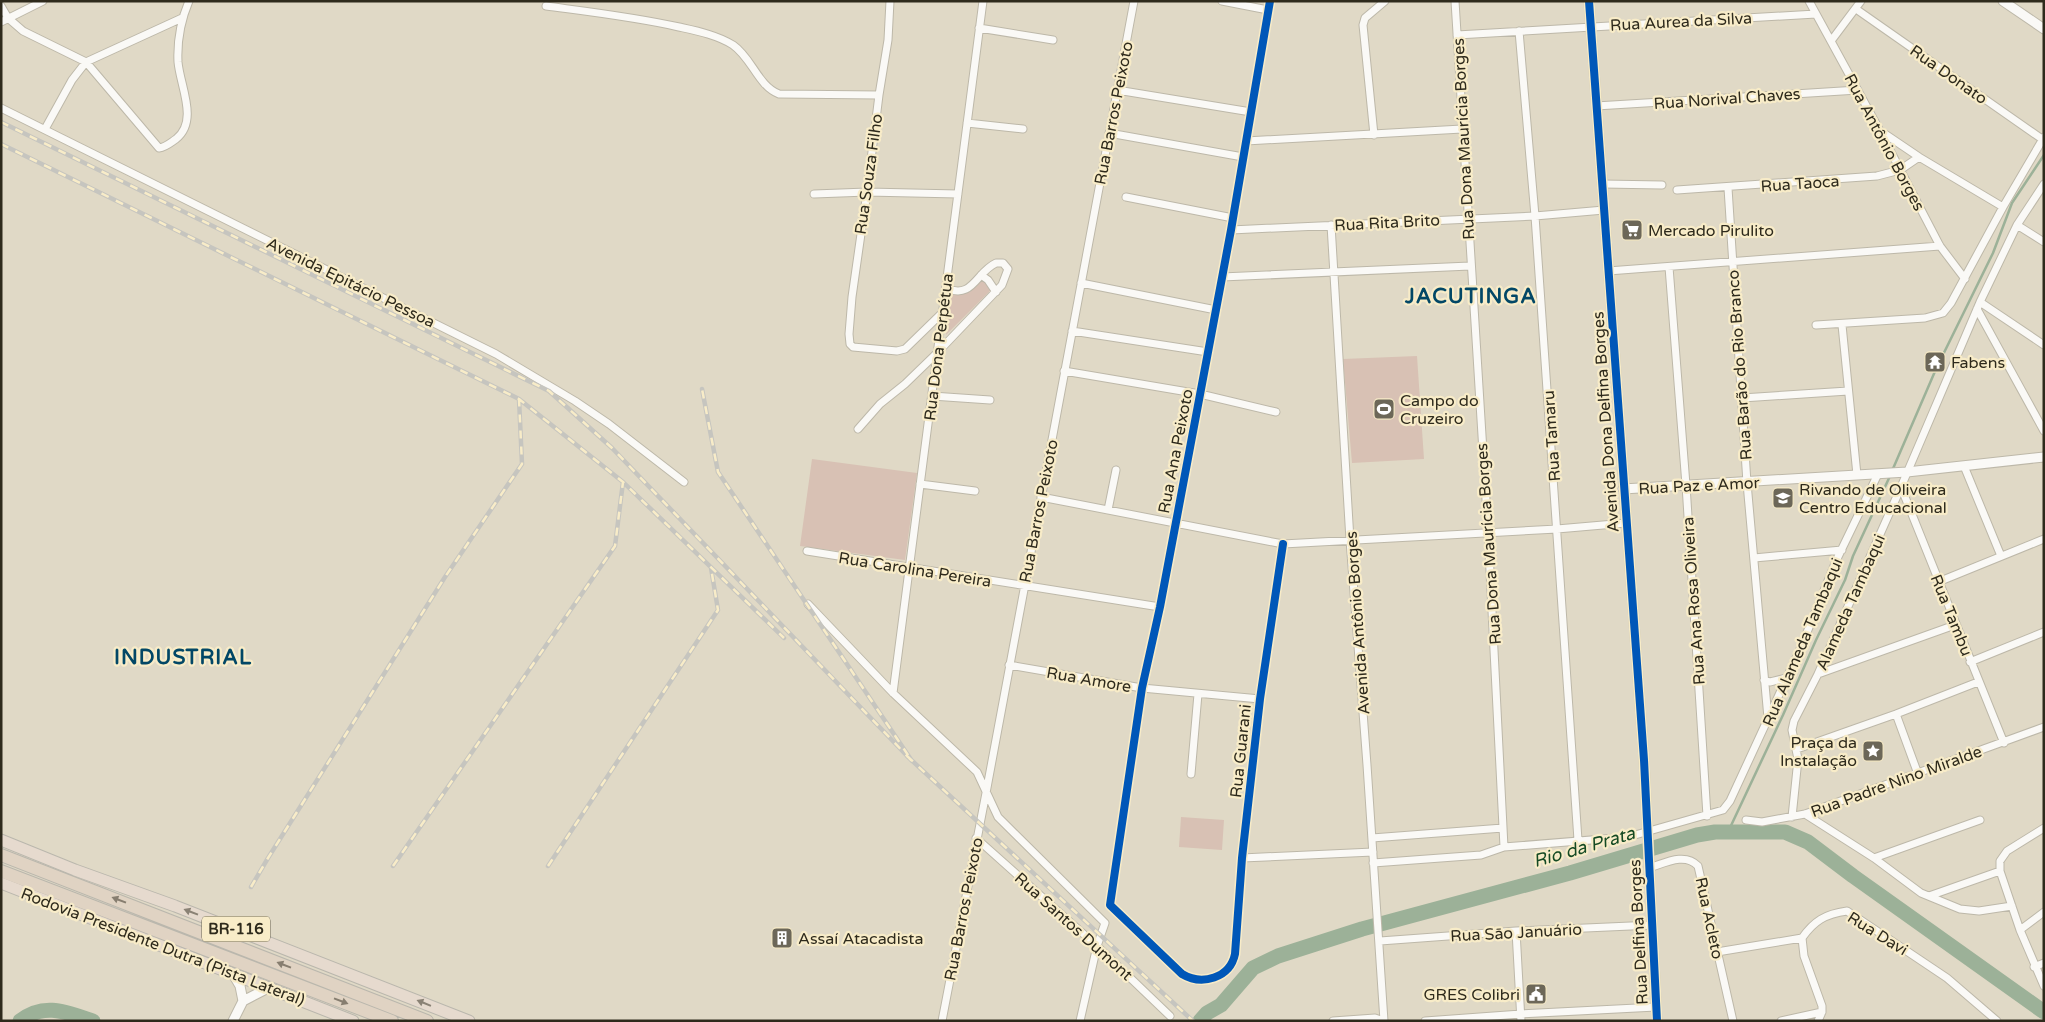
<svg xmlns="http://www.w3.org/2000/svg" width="2045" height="1022" font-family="'Varela Round',sans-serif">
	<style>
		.green { fill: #d8c1b4 }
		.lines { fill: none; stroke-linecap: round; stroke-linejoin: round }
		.stream { stroke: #9cb198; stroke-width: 2.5 }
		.river { stroke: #9cb198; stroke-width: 15 }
		.minor-casing { stroke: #bdb8a9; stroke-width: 9 }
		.tertiary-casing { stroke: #bdb8a9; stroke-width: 11 }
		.trunk-casing { stroke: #bab7ad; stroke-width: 13 }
		.motorway-casing { stroke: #bab7ad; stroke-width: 14 }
		.minor { stroke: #faf9f6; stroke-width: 7 }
		.tertiary { stroke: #faf9f6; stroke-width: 9 }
		.trunk { stroke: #e6dace; stroke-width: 11 }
		.motorway { stroke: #e0d3c3; stroke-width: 12 }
		.rail-casing { stroke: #c6c5bf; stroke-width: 4.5 }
		.rail { stroke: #f8ecc8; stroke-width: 2.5; stroke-dasharray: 8; stroke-linecap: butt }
		.cycleway-casing { stroke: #f8ecc8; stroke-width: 11 }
		.cycleway { stroke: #0057b8; stroke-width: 8 }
		.oneway { fill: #877e70 }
		.oneway2 { fill: #8a8275 }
		.labels { text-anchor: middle; stroke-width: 4.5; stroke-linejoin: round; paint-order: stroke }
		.shield { fill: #f8ecc8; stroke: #6b6450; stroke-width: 1 }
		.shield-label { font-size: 15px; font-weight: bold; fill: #2e2a1c }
		.street-label { font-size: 16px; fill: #2e2a1c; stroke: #f8ecc8 }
		.poi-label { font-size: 16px; fill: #2e2a1c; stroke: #f8ecc8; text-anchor: start }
		.water-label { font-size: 18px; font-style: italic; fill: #144923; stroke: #f8ecc8 }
		.district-label { font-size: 21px; font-weight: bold; letter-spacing: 1px; fill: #024766; stroke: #f8ecc8 }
	</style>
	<rect width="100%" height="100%" fill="#e0d9c6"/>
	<path class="green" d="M983,279l8,9 -1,3 -44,44 4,-43c16,6 20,-8 33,-13z
		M1417,356l7,103 -72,4 -9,-104z
		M812,459l105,14 -12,87 -105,-14z
		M1181,817l43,3 -2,30 -43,-3z"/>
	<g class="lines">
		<path class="stream" d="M1892,471l44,-102 57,-116 19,-50 32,-48
			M1728,832l55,-117 33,-75 29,-60 8,-24 37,-80"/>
		<path class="river" d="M20,1021c24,-19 46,-9 73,0
			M1200,1021l7,-8 14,-8 32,-37 25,-12 84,-27 208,-56 127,-38 18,-3h70l23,10 45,34 191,136"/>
		<g class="minor-casing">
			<path id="minor" d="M890,1l-2,39 -9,55 -12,97 -15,105 -3,37 1,10 3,3 44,4 8,-2 37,-36
				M1222,1l46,9
				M1270,1l-39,229 -71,377 -18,81 -32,217 72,69c20,12 48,4 53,-20l7,-96 18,-159 23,-155
				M1455,1l33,531 16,315
				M1809,1l71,130 60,115 25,33
				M1,6l7,12 15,13 63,31 73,86c7,-1 11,-5 17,-9 23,-18 4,-53 2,-77 -1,-21 3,-42 11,-61
				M546,6c45,6 89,11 133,21 18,4 38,8 54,18 19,13 25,41 46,49l100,1
				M1856,9l186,130
				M1,22l42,-21
				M979,28l74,12
				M1519,31l16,185 43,624
				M1457,35l359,-21
				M1831,41l30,-40
				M1117,90l134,22
				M1596,106l262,-16
				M1,108l495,246 79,47 34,23 75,58
				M967,123l56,6
				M45,129l27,-49 14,-18 96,-44
				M1882,132l37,25 84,50
				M1109,133l134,24
				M1374,135l-11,-110 2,-7 20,-17
				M1246,141l216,-12
				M1603,184l59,1
				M1728,188l19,295 21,235
				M1677,190l200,-14 23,-6 19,-13
				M814,194l53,-2 91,2
				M1126,197l107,21
				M1331,225l19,315 17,225 17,256
				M2017,225l27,17
				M1231,230l304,-14 69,-6
				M1669,267l17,218 21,331
				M1608,271l332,-25
				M981,275l7,5 8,12
				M1222,277l248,-11
				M1081,283l135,27
				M1980,302l64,43
				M1977,309l67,122
				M1816,325l109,-7 18,-5 8,-10 52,-96 41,-70
				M1842,325l15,150
				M1072,331l136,21
				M1064,371l136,23 76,18
				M932,396l58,4
				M1742,398l106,-7
				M858,429l22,-25 25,-20 32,-31 65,-68 6,-16 -5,-6h-7c-20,9 -23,37 -50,25
				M1964,466l37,90
				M920,484l55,7
				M1901,487l103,256
				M1041,497l242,47 274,-15 69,-6
				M1108,510l8,-40
				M807,551l353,56
				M1754,558l88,-8
				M1938,582l106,-43
				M808,604l85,89 84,79 21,45 107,106 -8,23 -17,75
				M1970,662l74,-30
				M1009,665l133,23 118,11
				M1818,674l137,-49
				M1764,680l6,2 16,-4
				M893,693l90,-692
				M1896,714l22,60
				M1797,749l99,-35 82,-32
				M1191,774l7,-80
				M1805,814l69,44 47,35 39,16 19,2 33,-5
				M1792,817l6,-58 -6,-29 2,-9 24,-47 83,-187 79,-185 37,-77 27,-41
				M1746,820l16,2 43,-8 239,-87
				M2044,828l-37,23 -7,10v10l20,59 24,56
				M976,838l121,108 73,70
				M1372,838l131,-10
				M1242,858l131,-6
				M1874,858l106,-38
				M1373,863l108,-8 23,-8 124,-10 95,-27 7,-9 71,-154 35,-86 42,-87
				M1649,868c16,-5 36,-16 49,-2l35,155
				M1929,896l71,-25
				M2020,930l24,-18
				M1516,931l5,90
				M1380,941l136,-10 137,-6
				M1717,952l85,-14
				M2034,967l10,-4
				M942,1021l44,-228 148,-792
				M1333,1021l42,-3 9,3
				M1425,1021l96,-7 135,-7
				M1781,1021l41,-9
				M1818,1021l4,-9v-6l-18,-50 -2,-18c12,-17 23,-24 45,-27l100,67 50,43"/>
		</g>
		<g class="tertiary-casing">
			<path id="tertiary" d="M1589,1l55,759 13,261
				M2003,1l41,28
				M1623,489l284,-17 137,-15
				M233,974l7,12 3,15
				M233,1021l10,-20 25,-13"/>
		</g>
		<g class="trunk-casing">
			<path id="trunk" d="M1,840l74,30 100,36 294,115
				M1,883l352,138"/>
		</g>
		<g class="motorway-casing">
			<path id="motorway" d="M1,855l426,166
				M1,871l391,150"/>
		</g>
		<use href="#minor" class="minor"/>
		<use href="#tertiary" class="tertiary"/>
		<use href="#trunk" class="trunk"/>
		<use href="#motorway" class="motorway"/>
		<g class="rail-casing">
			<path id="rail" d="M1,122l548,269 63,57 300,313 -194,-289 -16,-83
				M1,144l518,255 104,83 161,156
				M907,756l286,265
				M393,866l222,-320 8,-64
				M548,866l170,-256 -7,-42
				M251,887l17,-29 177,-281 77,-113 -3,-65"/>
		</g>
		<use href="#rail" class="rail"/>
		<g class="cycleway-casing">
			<path id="cycleway" d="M1270,1l-39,229 -71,377 -18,81 -32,217 72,69c20,12 48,4 53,-20l7,-96 18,-159 23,-155
				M1589,1l55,759 13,261"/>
		</g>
		<use href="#cycleway" class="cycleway"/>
	</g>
	<defs><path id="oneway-solid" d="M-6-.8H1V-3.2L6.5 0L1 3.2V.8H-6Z" transform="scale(1.25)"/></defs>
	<g class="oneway">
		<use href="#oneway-solid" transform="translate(119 900) rotate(-159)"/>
		<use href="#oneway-solid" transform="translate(284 965) rotate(-159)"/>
		<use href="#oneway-solid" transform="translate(341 1001) rotate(21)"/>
	</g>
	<g class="oneway2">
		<use href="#oneway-solid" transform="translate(191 912) rotate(-159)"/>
		<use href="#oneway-solid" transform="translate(424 1003) rotate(-158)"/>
	</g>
	<defs>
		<g id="supermarket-square" transform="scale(1.125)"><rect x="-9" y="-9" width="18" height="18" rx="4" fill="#6c6758" stroke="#f8ecc8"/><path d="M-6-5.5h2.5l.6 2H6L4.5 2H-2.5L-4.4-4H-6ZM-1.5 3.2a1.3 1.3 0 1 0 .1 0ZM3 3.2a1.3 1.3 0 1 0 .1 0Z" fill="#fff"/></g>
		<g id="temple-square" transform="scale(1.125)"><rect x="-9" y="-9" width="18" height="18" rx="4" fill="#6c6758" stroke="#f8ecc8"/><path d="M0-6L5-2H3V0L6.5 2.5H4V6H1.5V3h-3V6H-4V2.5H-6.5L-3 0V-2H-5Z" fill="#fff"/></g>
		<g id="stadium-square" transform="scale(1.125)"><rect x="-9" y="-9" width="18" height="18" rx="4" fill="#6c6758" stroke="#f8ecc8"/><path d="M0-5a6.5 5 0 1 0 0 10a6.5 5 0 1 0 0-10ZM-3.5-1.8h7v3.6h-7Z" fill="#fff"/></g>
		<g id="school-square" transform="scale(1.125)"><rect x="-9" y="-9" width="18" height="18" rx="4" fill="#6c6758" stroke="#f8ecc8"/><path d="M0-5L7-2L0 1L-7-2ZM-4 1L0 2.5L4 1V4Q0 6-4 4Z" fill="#fff"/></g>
		<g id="sight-square" transform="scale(1.125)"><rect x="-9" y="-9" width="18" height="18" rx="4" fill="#6c6758" stroke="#f8ecc8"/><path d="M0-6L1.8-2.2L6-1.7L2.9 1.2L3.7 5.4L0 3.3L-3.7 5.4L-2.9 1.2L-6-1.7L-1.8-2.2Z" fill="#fff"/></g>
		<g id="building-square" transform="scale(1.125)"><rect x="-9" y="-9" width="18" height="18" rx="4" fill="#6c6758" stroke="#f8ecc8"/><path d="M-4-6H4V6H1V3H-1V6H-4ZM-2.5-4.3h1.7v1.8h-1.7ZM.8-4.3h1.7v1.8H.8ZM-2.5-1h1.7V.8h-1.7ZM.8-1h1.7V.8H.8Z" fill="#fff"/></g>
		<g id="civic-square" transform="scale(1.125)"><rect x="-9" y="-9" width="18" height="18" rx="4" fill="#6c6758" stroke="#f8ecc8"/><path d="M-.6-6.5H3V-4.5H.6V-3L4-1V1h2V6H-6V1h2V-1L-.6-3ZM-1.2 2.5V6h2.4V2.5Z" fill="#fff"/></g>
	</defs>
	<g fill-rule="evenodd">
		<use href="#supermarket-square" x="1632" y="230"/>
		<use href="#temple-square" x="1935" y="362"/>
		<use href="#stadium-square" x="1384" y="409"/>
		<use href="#school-square" x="1783" y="498"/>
		<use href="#sight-square" x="1873" y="751"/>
		<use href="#building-square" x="782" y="938"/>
		<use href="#civic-square" x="1536" y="994"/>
	</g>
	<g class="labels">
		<rect class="shield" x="202" y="916.5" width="68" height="25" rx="4"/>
		<g class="shield-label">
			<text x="236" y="934">BR-116</text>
		</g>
		<g class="street-label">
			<text transform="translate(1681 21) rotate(-3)" y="6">Rua Aurea da Silva</text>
			<text transform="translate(1949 74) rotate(35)" y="6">Rua Donato</text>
			<text transform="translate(1727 98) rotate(-4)" y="6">Rua Norival Chaves</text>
			<text transform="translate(1113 113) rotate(-79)" y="6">Rua Barros Peixoto</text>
			<text transform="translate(1463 139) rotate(-93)" y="6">Rua Dona Maurícia Borges</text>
			<text transform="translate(1885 142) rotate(62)" y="6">Rua Antônio Borges</text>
			<text transform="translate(868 174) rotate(-82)" y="6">Rua Souza Filho</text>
			<text transform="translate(1800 183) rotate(-4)" y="6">Rua Taoca</text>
			<text transform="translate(1387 222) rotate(-3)" y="6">Rua Rita Brito</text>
			<text transform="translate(351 282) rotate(26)" y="6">Avenida Epitácio Pessoa</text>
			<text transform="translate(938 347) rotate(-83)" y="6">Rua Dona Perpétua</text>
			<text transform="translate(1739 365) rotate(-94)" y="6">Rua Barão do Rio Branco</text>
			<text transform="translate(1605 422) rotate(-94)" y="6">Avenida Dona Delfina Borges</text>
			<text transform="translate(1551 436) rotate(-94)" y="6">Rua Tamaru</text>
			<text transform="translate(1175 451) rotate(-79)" y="6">Rua Ana Peixoto</text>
			<text transform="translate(1699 485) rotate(-3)" y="6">Rua Paz e Amor</text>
			<text transform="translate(1038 511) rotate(-79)" y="6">Rua Barros Peixoto</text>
			<text transform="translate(1488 544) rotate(-94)" y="6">Rua Dona Maurícia Borges</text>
			<text transform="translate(915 569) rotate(9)" y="6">Rua Carolina Pereira</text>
			<text transform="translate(1693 601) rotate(-94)" y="6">Rua Ana Rosa Oliveira</text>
			<text transform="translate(1850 602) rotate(-66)" y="6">Alameda Tambaqui</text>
			<text transform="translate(1952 615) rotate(68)" y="6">Rua Tambu</text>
			<text transform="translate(1357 623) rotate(-94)" y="6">Avenida Antônio Borges</text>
			<text transform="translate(1802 642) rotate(-67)" y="6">Rua Alameda Tambaqui</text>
			<text transform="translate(1089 679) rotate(10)" y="6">Rua Amore</text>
			<text transform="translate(1240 751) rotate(-84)" y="6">Rua Guarani</text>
			<text transform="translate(1896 781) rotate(-20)" y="6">Rua Padre Nino Miralde</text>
			<text transform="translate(963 909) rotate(-79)" y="6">Rua Barros Peixoto</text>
			<text transform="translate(1710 918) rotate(78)" y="6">Rua Acleto</text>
			<text transform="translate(1074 926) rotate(42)" y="6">Rua Santos Dumont</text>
			<text transform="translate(1516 932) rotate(-3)" y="6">Rua Sāo Januário</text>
			<text transform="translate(1638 932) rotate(-93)" y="6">Rua Delfina Borges</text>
			<text transform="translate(1878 933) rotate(32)" y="6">Rua Davi</text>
			<text transform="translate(163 946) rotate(21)" y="6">Rodovia Presidente Dutra (Pista Lateral)</text>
		</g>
		<g class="poi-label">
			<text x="1648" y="236">Mercado Pirulito</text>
			<text x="1951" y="368">Fabens</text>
			<text x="1400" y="406">Campo do<tspan x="1400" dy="18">Cruzeiro</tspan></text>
			<text x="1799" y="495">Rivando de Oliveira<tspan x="1799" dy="18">Centro Educacional</tspan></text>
			<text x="1857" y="748" text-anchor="end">Praça da<tspan x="1857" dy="18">Instalação</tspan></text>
			<text x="798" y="944">Assaí Atacadista</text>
			<text x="1520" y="1000" text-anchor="end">GRES Colibri</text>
		</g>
		<g class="water-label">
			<text transform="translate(1584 847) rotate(-16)" y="6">Rio da Prata</text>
		</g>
		<g class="district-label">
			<text x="1471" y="303">JACUTINGA</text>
			<text x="183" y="664">INDUSTRIAL</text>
		</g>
	</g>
	<rect width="2045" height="1022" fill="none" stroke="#2e2a1c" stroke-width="5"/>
</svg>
